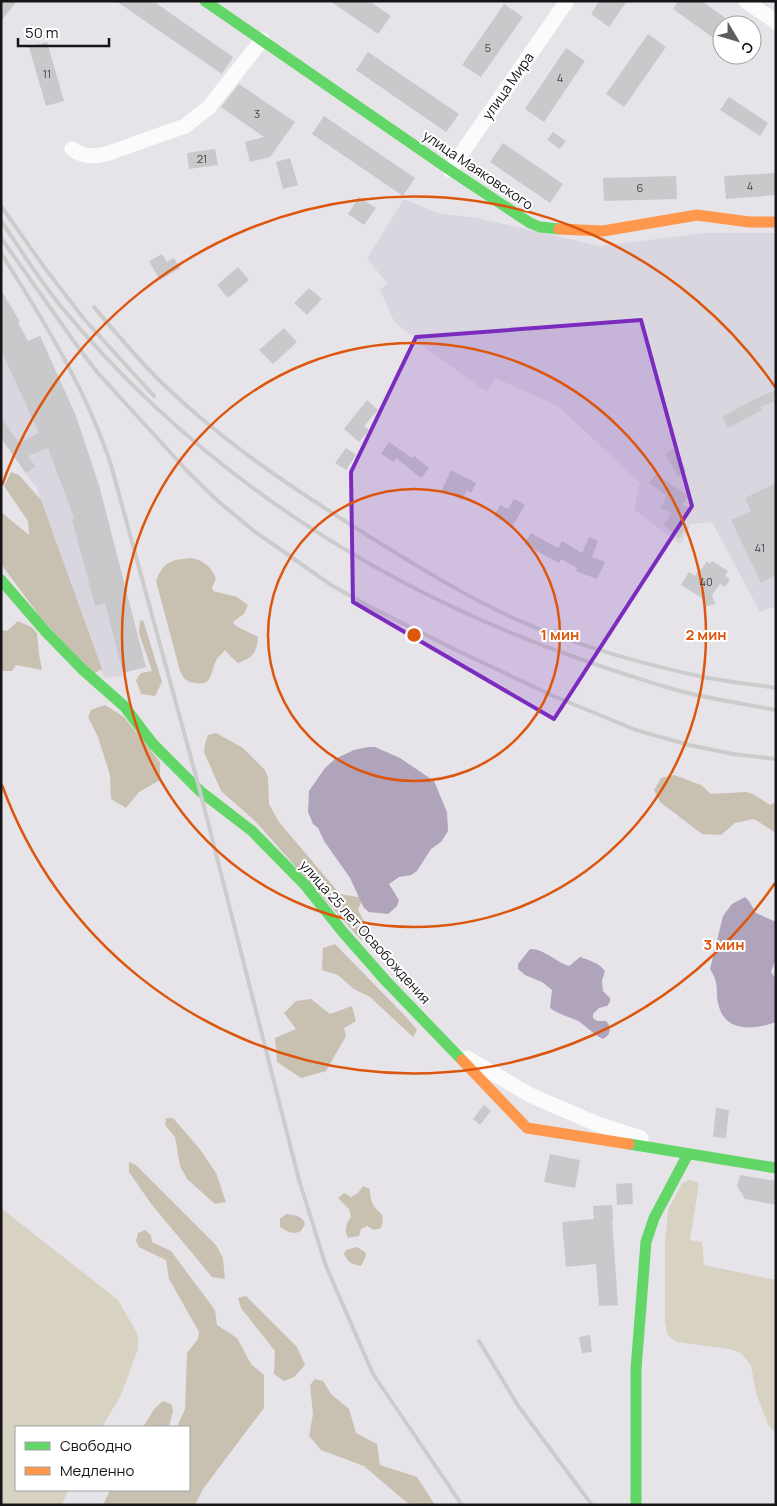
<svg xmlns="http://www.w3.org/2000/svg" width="777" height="1506" font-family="Manrope,sans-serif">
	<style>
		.built { fill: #dad6e0 }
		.green { fill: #d8d2c2 }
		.forest { fill: #c8c1b1 }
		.water { fill: #afa4bc }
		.building { fill: #c9c8cb }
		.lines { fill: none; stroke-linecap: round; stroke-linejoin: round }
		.street { stroke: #fbfbfc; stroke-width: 15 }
		.fast { stroke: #63d668; stroke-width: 11 }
		.slow { stroke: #ff974d; stroke-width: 11 }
		.rail { stroke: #cccccd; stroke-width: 4 }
		.marked { fill: #7b2cbf; fill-opacity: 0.2; stroke: #7b2cbf; stroke-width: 4; stroke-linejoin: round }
		.ring { fill: none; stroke: #dd560d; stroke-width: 2.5 }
		.labels { text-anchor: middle; stroke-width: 4; stroke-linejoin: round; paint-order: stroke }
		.number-label { font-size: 11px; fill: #424144 }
		.street-label { font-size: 14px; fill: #151417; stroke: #fff }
		.centre { fill: #dd560d; stroke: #fff; stroke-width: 2.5 }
		.ring-label { font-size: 15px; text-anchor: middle; font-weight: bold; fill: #dd560d; stroke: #fff; stroke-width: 4; stroke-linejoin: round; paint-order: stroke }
	</style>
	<rect width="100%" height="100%" fill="#e6e4e9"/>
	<path class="built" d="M404,199l33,14 40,5 123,28 105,-13h71v373l-16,6 -48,-90 -21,2 -11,21 -46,-36 6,-26 -82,-77 -63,-28 -8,14 -55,-39 -38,-32 -14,-31 7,-7 -20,-25z
		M1,290l19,32 -2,2 10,17 12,-5 36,80 24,73 23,187 -18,2 -22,-37 -47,-156 -5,-4 -30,-43z"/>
	<path class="green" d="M690,1180l9,3 -9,57 12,2 2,23 72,15v154l-8,-10 -12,-31 -5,-28 -10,-12 -12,-4 -52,-7 -9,-6 -3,-13v-80l3,-33 14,-27z
		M1,1208l117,92 20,35v14l-17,46 -19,32h-86v63h52l-6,15h-61z"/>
	<path class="forest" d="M11,472l8,3 22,25 61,169 -9,5 -52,-56 -40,-54v-52l28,23 -1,-14 -24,-35z
		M192,558c13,3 20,10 24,21l-4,8 1,4 24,6 11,8 -4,9 -11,8 3,4 22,11c-1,16 -6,21 -20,26l-7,-6 -6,-7c-2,3 -6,6 -8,9 -7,11 -3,28 -22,24 -9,-1 -11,-4 -15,-12l-24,-90c8,-21 16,-21 36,-23z
		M143,620l19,62 -7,14 -14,-2 -5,-14 5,-7 11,-2 -13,-38 1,-12z
		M18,621l13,6 6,6 2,21 3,16 -26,-5 -4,6h-11v-41l6,1z
		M105,705l19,12 36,45v18l-21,12 -13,16 -15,-9 -1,-24 -12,-38 -10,-20 3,-7z
		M216,733l27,15 22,22 3,7 1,27 10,18 61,72 23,4 -5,12 10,18 -7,12 -106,-119 -34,-30 -17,-39 1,-8 3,-9z
		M674,775l27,10 10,9 35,-2 7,2 17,11 6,-3v31l-22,-14 -19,4 -14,12 -19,-1 -42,-32 -6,-12 7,-12z
		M335,944l72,74 10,12 -4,7 -43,-40 -16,-8 -16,-14 -16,-5 1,-22z
		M311,999l19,15 22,-8 4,15 -12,7 2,8 -20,35 -25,7 -24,-16 -2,-24 21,-9 -12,-16 12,-12z
		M166,1118h7l26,30 17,25 10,29 -11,2 -28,-25 -7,-13 -5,-29 -10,-12z
		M129,1162l7,3 80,80 7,13 2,21 -13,-2 -60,-72 -23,-33z
		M363,1186l7,3c0,3 0,9 2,13 4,12 15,8 9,26l-7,2 -7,-4 -6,3 -2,7 -11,2c-4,-9 -2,-14 3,-21l-2,-8 -11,-11 6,-5 7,4 7,-4z
		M286,1214c8,1 16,1 19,10l-4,7c-8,4 -13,1 -21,-4v-8z
		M145,1230l6,5 1,7 19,9 44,59 2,15 20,13 14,26 13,11v33l-61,81 -8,16h-92l7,-15h79v-63h-12l8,-18 2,-56 11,-14 1,-7 -30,-53 -3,-19 -27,-13 -3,-6 2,-8z
		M357,1247l8,5 1,4 -5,10c-9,-1 -13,-4 -17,-12l2,-4z
		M246,1296l51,51 8,18 -11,12 -10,4 -10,-7 1,-23 -34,-43 -3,-10z
		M315,1379l8,2 8,13 18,15 7,24 21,11 3,21 37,12 18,28h-22l-7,-3 -42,-36 -43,-16 -12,-14 4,-22 -3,-29z
		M163,1401l8,3 2,7 -4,16h-26l12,-19z"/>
	<path class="water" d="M368,747h7l25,11 34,23 13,31 1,19 -7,11 -10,7 -14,22 -6,4 -12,2 -10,7 10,16 -2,6 -9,8 -19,-2 -5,-4 -14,-30 -26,-37 -6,-13 -5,-4 -5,-12 1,-21 16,-23 10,-9 19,-9z
		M745,897l4,4 7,12 20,9v36l-5,14 5,7v43c-23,8 -52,11 -58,-19 -2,-8 0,-16 -3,-24 -1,-3 -3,-7 -5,-10l13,-53 9,-12z
		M530,949c13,-1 26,13 39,17l11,-9c9,3 19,6 25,14l-3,10 1,10 7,7v4l-3,4 -8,2 -6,6v4l4,3h9c6,6 5,14 -3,18 -11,-5 -17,-14 -27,-19 -9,-4 -18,-6 -26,-12l2,-18 -10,-8 -17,-7 -7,-6v-5z"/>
	<path class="building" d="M1,1h16l-16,20z
		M116,1h37l80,56 -11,17z
		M330,1h39l22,15 -13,18z
		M599,1h28l-18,26 -18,-13z
		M678,1h24l33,24h-13v19l-49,-35z
		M504,4l19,13 -42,60 -19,-12z
		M648,34l18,13 -42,60 -18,-13z
		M47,42l17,59 -18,5 -17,-59z
		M566,48l19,13 -41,61 -19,-13z
		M368,52l91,62 -13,18 -90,-62z
		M239,84l56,38 -25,35 -20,5 -5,-20 19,-5 -43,-30z
		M729,97l39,26 -8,13 -40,-26z
		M324,116l91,62 -12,18 -91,-62z
		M553,132l13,9 -6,8 -13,-9z
		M503,143l60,41 -13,19 -60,-41z
		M215,149l3,16 -29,4 -2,-16z
		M290,158l8,27 -15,4 -7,-27z
		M776,173v22l-50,4 -2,-23z
		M676,176l1,23 -73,2 -1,-23z
		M359,197l17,11 -12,17 -16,-11z
		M162,254l5,8 7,-4 6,10 -20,12 -11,-19z
		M238,267l11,13 -21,18 -11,-13z
		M309,288l13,11 -15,16 -13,-12z
		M1,290l19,32 -2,1 10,18 12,-5 36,80 24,73 46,178 -23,6 -18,-70 -10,3 -23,-86 2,-2 -26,-70 -20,8 8,11 -10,6 -25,-35v-21l18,26 20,-10 -38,-83z
		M284,328l13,14 -24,22 -14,-14z
		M776,390v11l-16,6 2,3 -34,18 -6,-11 31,-17z
		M367,400l11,10 -14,16 5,4 -10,12 -15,-13z
		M389,442l23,16 2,-2 15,12 -8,10 -25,-20 -2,4 -13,-8z
		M346,448l10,7 -10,15 -11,-7z
		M674,448l13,23 -9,5 -13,-22z
		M451,470l25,13 -5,10 -4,-3 -5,10 -20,-10z
		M656,474l32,22 -6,9 8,3 -7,19 3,1 -7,11 -8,-6 1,-2 -9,-6 9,-12 -11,-4 5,-14 -17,-12z
		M776,483v92l-15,8 -30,-63 20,-9 -6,-13z
		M514,499l11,6 -13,22 -18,-11 6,-11 8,4z
		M531,533l27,15 4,-7 20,12 7,-16 9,4 -6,16 13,5 -8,17 -21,-8 1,-3 -16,-9 -2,4 -35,-19z
		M707,561l3,3 2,-3 16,10 -3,5 5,3 -5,8 -5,-3 -8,11 3,9 -11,3 -2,-9 -21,-13 8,-13 6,4 4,-7 2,1z
		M484,1105l7,6 -11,14 -7,-6z
		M716,1108l13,2 -3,28 -13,-1z
		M550,1154l30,6 -5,28 -31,-6z
		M740,1175l36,6v24l-31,-6 -8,-13z
		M632,1183l1,21 -16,1 -1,-21z
		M612,1205l1,15h-1l6,85 -19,1 -3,-42 -30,3 -4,-45 32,-3 -1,-13z
		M590,1335l2,17 -10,1 -3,-16z"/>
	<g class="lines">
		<path class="street" d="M746,1l30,21
			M72,149c11,8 21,8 34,5l79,-28 24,-19 53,-67
			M450,170l117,-169
			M467,1058l63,37 67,29 44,14"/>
		<path class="fast" d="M205,1l245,169 80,53 10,4 19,2
			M1,580l45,52 36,37 42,37 29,38 47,47 52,40 53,54 37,46 43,49 77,80
			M629,1144l147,24
			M636,1505v-136l10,-127 8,-24 34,-64"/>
		<path class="slow" d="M559,229l44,2 94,-16 52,7h27
			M462,1060l65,68 102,16"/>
		<path class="rail" d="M1,206l43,61 40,52 70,77
			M1,221c21,30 39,61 63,89 136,164 319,281 519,350 36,12 72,25 109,34 28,6 56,11 84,16
			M1,238l77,109 19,25 92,101 30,29 35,29 77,54 39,22 86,43 95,45 85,35 53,15 44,9 43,5
			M1,253c43,68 85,136 110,212l89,326 99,389 27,86 47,108 89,131
			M94,307c22,26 44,53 69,77 66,64 143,113 220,161 50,31 101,62 156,84 54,21 112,37 169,49 22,4 45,6 68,10
			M479,1341l40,66 73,98"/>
	</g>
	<path class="marked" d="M641,320l51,186 -138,213 -201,-117 -2,-130 65,-135z"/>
	<g class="ring">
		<circle cx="414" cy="635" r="146"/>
		<circle cx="414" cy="635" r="292"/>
		<path d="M775 883A438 438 0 0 1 2 785M2 485A438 438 0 0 1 775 387"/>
	</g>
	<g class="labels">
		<g class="number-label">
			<text x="488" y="52">5</text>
			<text x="47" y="78">11</text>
			<text x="560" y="82">4</text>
			<text x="257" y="118">3</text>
			<text x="202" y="163">21</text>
			<text x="750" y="190">4</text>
			<text x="640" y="192">6</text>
			<text x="760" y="552">41</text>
			<text x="706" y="586">40</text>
		</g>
		<g class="street-label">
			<text transform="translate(508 86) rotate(-55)" y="5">улица Мира</text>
			<text transform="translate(478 170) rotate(34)" y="5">улица Маяковского</text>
			<text transform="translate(365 932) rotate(48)" y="5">улица 25 лет Освобождения</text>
		</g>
	</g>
	<circle cx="414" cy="635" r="8" class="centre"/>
	<g class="ring-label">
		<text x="560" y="640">1 мин</text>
		<text x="706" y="640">2 мин</text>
		<text x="724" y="950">3 мин</text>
	</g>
	<rect width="777" height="1506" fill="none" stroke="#151417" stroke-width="5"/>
	<rect x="15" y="1426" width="175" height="65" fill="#ffffff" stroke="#a1a1a2"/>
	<rect x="25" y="1442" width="25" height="8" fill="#63d668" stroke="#a1a1a2"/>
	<text x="60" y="1451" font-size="15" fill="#151417">Свободно</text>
	<rect x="25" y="1467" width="25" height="8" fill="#ff974d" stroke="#a1a1a2"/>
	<text x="60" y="1476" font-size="15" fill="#151417">Медленно</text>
	<g transform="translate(737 40) rotate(128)"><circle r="24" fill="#ffffff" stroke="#a1a1a2"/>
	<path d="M0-4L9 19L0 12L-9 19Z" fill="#5e5d60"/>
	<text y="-8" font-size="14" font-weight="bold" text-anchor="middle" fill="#151417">С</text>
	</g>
	<path d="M18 38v8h91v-8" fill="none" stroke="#151417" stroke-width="2.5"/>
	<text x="25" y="38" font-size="15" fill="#151417" stroke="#ffffff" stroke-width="4" paint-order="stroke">50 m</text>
</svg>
